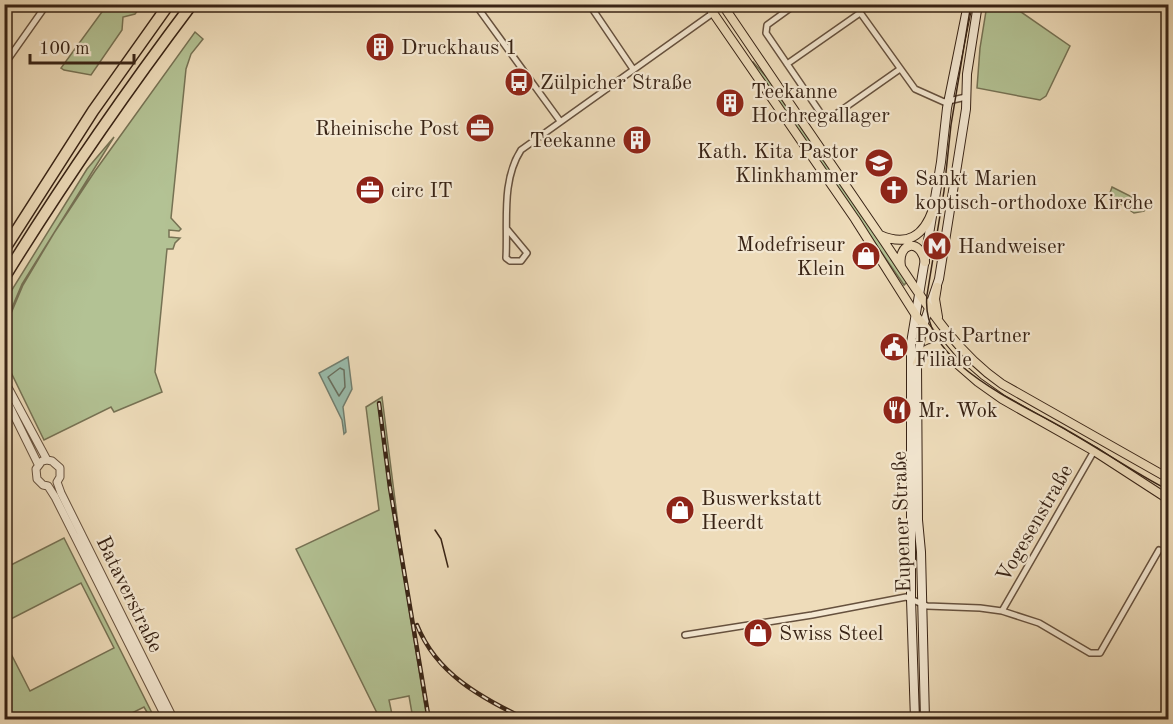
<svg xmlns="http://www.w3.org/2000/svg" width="1173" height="724" font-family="'Old Standard TT',serif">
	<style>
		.green { fill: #b3c294; stroke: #767254; stroke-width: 1.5 }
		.water { fill: #9abcac; stroke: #737f70; stroke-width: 1.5 }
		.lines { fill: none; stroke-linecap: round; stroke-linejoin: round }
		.shore { stroke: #697060; stroke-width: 1.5 }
		.minor-casing { stroke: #66513e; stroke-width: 8 }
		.tertiary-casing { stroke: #66513e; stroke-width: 9 }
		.secondary-casing { stroke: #382315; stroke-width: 10 }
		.primary-casing { stroke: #382315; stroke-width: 10 }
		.motorway-casing { stroke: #382315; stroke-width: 13 }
		.minor { stroke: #f4e8d2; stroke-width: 5 }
		.tertiary { stroke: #f4e8d2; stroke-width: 7 }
		.secondary { stroke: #f4e8d2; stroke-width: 8 }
		.primary { stroke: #eedcba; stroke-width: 8 }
		.motorway { stroke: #eedcba; stroke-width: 10 }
		.tram { stroke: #382315; stroke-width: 1.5 }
		.rail-casing { stroke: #382315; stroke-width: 4.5 }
		.rail { stroke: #f4e8d2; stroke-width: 2; stroke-dasharray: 7; stroke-linecap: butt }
		.labels { text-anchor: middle; stroke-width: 4.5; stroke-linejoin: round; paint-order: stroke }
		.poi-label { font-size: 21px; fill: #382315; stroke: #f4e8d2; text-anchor: start }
		.street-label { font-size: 21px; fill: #382315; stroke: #f4e8d2 }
	</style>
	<rect width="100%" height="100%" fill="#eedcba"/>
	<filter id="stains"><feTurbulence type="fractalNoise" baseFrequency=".00333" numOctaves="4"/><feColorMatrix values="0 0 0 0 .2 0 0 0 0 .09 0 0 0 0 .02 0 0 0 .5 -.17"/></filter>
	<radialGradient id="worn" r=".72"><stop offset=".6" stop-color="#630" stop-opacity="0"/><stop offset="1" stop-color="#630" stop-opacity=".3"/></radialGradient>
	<path class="green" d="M107,5h44l-5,6 -8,-1 -3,4 -12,3 -1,13 -31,45 -27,-5 -3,-2z
		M987,5h24l59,41 -24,50 -6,4 -63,-12 3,-40z
		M195,32l8,7 -12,15 -5,15 -15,149 10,11 -2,2 -10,-1v7l11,1 -5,5 -2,6h-6l-12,123 7,20 -48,20 -3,-5 -67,33 -39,-80v-38l4,-4 14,-33 31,-52 41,-62z
		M753,62l19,21 128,186 7,13 -3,3 -153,-222z
		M114,137l-92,147 -14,33 -3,3v-19l82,-132z
		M1112,187l36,18 -4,6 -10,2 -25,-17z
		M382,397l26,206 19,116h-14l-4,-23 -20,4 4,19h-13l-84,-170 83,-39 -13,-103z
		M64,538l91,181h-4l-7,-12 -24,12h-115v-77l25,49 84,-43 -33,-65 -76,39v-54z"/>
	<path class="water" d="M348,357l4,32 -9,18 3,25 -2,2 -2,-14 -23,-47z"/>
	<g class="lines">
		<path class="shore" d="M340,368l4,2 1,17 -6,9 -11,-19z"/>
		<g class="minor-casing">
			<path id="minor" d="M475,4l85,117
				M589,4l44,65
				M796,4l-29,21 -1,8 60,88 74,-52
				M854,4l61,85 29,13 22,-5
				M787,64l73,-51
				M4,65l43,-61
				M507,229l20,24 -6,8h-11l-4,-3c2,-36 -5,-77 15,-108l192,-137
				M1002,611l92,-160
				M685,635l127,-20 94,-18 21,9 53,2 22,3 37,12 51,30h10l59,-103"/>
		</g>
		<g class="tertiary-casing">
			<path id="tertiary" d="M4,380l43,80 5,1 8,7v9l-3,5 4,11 113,227
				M4,395l34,69
				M47,460l-5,1 -6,8 1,10 6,6 5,1 7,11 112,223"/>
		</g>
		<g class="secondary-casing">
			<path id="secondary" d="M915,720l-4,-121v-256l30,-181 6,-54 21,-104
				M925,720l-4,-168 -3,-32 -1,-157 5,-34 17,-50 27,-170 1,-35 11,-70"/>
		</g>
		<g class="primary-casing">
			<path id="primary" d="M707,4l148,215 62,98 38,45 23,20 24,17 92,52 74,48
				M722,4c52,77 104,153 157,230 36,52 69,113 123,150l166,94
				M880,235c27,12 44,1 53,-26
				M901,266c-4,-23 19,-29 24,-4
				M937,287l-2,12 3,18
				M917,363c6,-12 12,-20 26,-12"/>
		</g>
		<g class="motorway-casing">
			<path id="motorway" d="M4,250l89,-139 76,-107
				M4,278c58,-94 121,-185 188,-274"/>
		</g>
		<use href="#minor" class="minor"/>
		<use href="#tertiary" class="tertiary"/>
		<use href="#secondary" class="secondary"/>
		<use href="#primary" class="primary"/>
		<use href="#motorway" class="motorway"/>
		<path class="tram" d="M971,4l-20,121 -7,66 -17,104c-8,69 95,108 143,137 33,19 65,41 98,58
			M889,338l2,-1
			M435,530l6,9 7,28"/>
		<g class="rail-casing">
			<path id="rail" d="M379,403l11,85 39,232
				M417,625c20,50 64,72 110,95"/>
		</g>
		<use href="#rail" class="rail"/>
	</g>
	<defs>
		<g id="building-disc" transform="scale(1.5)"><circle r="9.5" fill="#8f2418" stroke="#f4e8d2"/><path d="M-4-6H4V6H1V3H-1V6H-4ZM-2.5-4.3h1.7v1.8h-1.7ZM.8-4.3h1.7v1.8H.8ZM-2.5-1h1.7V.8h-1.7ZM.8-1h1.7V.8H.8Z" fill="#fff"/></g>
		<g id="bus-disc" transform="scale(1.5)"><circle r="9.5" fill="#8f2418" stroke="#f4e8d2"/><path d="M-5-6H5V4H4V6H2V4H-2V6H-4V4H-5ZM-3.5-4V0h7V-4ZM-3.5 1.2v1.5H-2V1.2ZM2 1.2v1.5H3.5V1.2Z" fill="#fff"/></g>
		<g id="office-disc" transform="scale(1.5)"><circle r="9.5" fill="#8f2418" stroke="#f4e8d2"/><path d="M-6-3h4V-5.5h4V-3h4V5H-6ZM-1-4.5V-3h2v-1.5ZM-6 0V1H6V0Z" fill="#fff"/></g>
		<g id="school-disc" transform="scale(1.5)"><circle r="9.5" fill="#8f2418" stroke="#f4e8d2"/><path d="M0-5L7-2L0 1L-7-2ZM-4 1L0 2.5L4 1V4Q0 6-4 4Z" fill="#fff"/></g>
		<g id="church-disc" transform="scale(1.5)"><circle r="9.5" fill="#8f2418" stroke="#f4e8d2"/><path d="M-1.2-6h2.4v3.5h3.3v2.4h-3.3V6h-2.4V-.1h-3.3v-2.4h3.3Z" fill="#fff"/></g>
		<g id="metro-disc" transform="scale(1.5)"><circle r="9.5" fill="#8f2418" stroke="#f4e8d2"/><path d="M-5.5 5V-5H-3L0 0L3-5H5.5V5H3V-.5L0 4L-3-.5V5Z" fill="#fff"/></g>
		<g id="shop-disc" transform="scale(1.5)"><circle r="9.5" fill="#8f2418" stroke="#f4e8d2"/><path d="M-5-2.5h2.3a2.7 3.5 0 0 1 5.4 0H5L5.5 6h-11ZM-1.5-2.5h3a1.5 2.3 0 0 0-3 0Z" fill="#fff"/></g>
		<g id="civic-disc" transform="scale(1.5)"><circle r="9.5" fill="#8f2418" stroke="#f4e8d2"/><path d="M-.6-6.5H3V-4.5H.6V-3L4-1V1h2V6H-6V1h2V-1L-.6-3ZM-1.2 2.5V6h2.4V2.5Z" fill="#fff"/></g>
		<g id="restaurant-disc" transform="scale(1.5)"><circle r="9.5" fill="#8f2418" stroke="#f4e8d2"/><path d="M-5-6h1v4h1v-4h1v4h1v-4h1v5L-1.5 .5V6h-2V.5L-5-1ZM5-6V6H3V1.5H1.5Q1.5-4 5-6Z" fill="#fff"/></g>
	</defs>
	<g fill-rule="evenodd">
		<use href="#building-disc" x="380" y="47"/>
		<use href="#bus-disc" x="519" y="82"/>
		<use href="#building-disc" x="730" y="103"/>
		<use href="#office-disc" x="480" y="128"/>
		<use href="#building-disc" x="637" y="140"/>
		<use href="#school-disc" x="879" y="163"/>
		<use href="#office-disc" x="370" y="190"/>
		<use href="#church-disc" x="894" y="190"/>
		<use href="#metro-disc" x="937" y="246"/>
		<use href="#shop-disc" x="866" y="256"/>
		<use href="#civic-disc" x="894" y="347"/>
		<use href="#restaurant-disc" x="897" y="410"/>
		<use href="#shop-disc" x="680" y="510"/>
		<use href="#shop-disc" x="758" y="633"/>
	</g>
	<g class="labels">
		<g class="poi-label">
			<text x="401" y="54">Druckhaus 1</text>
			<text x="540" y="89">Zülpicher Straße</text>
			<text x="751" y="98">Teekanne<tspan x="751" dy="24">Hochregallager</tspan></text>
			<text x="459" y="135" text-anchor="end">Rheinische Post</text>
			<text x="616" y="147" text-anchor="end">Teekanne</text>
			<text x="858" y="158" text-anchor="end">Kath. Kita Pastor<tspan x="858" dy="24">Klinkhammer</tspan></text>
			<text x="915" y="185">Sankt Marien<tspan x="915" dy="24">koptisch-orthodoxe Kirche</tspan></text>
			<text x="391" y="197">circ IT</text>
			<text x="845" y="251" text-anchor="end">Modefriseur<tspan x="845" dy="24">Klein</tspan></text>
			<text x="958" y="253">Handweiser</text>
			<text x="915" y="342">Post Partner<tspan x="915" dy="24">Filiale</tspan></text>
			<text x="918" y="417">Mr. Wok</text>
			<text x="701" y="505">Buswerkstatt<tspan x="701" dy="24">Heerdt</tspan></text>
			<text x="779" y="640">Swiss Steel</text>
		</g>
		<g class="street-label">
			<text transform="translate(901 522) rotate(-92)" y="7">Eupener Straße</text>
			<text transform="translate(1034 523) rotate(-60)" y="7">Vogesenstraße</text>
			<text transform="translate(130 594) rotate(64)" y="7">Bataverstraße</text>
		</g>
	</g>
	<rect width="1173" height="724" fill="none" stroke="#eedcba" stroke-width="24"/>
	<rect x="6" y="6" width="1161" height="712" fill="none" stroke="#382315" stroke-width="3"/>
	<rect x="12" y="12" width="1149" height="700" fill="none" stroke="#382315" stroke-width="1.5"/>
	<path d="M30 54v9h104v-9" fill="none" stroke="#382315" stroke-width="3"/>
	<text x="39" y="54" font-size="18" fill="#382315" stroke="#f4e8d2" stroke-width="4.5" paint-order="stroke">100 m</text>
	<rect width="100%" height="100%" filter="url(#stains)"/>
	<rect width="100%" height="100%" fill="url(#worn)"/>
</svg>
